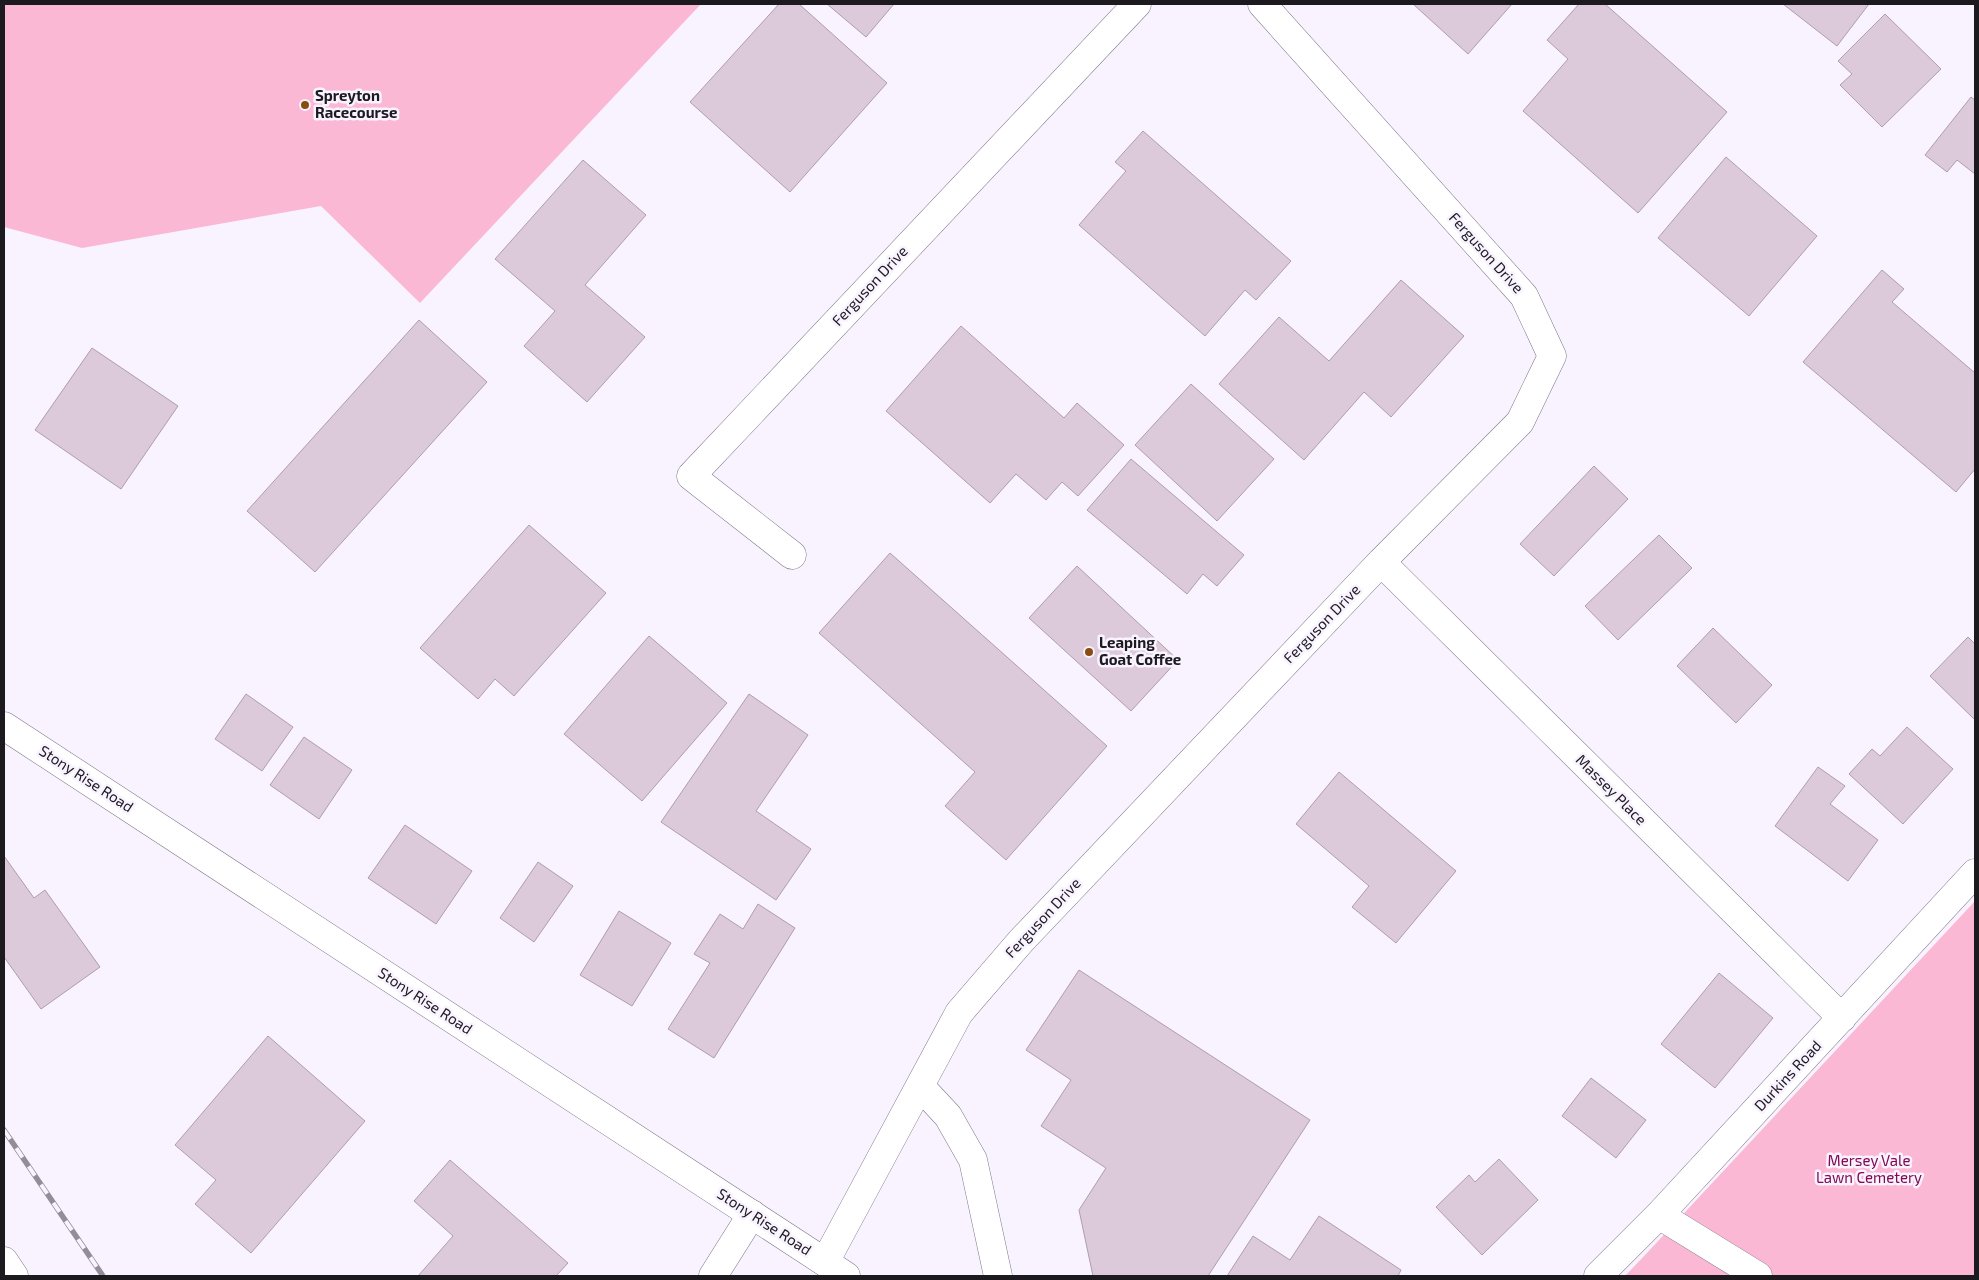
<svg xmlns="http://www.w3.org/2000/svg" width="1979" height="1280" font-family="'Exo 2',sans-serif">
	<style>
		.green { fill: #fbb8d5 }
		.building { fill: #dccada; stroke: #ae9dac }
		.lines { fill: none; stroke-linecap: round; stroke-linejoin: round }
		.minor-casing { stroke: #7f7688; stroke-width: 29 }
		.major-casing { stroke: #7f7688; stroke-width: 29 }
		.minor { stroke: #fff; stroke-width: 28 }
		.major { stroke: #fff; stroke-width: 28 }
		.rail-casing { stroke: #928d97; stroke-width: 5.5 }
		.rail { stroke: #f9f3ff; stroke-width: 4; stroke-dasharray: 11; stroke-linecap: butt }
		.poi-dot { fill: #894b0e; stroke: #f9f3ff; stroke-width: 2 }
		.labels { text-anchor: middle; stroke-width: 5; stroke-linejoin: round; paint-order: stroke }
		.poi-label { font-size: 15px; font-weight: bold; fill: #1c191f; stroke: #f9f3ff; text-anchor: start }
		.street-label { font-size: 15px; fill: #1c191f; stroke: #f9f3ff }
		.park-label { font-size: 15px; fill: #800951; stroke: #f9f3ff }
	</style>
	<rect width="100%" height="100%" fill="#f9f3ff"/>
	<path class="green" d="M4,4h697l-281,299 -99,-97 -239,42 -78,-21z
		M1975,901v375h-350l21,-22z"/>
	<path class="building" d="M779,4h20l88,79 -97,109 -100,-90z
		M827,4h67l-28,33z
		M1413,4h99l-44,50z
		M1579,4h26l122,108 -89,101 -115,-102 45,-52 -21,-19z
		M1783,4h86l-32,42z
		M1885,14l56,55 -59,58 -42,-42 12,-11 -14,-13z
		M1971,97l4,3v74l-18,-14 -10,12 -22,-17z
		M1143,131l148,130 -35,39 -11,-10 -40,46 -126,-111 47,-54 -11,-9z
		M1726,157l91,79 -68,80 -91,-78z
		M583,160l63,55 -61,70 60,52 -58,65 -63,-56 31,-35 -60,-52z
		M1882,270l22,19 -12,13 83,71v96l-19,23 -153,-130z
		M1401,280l63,56 -73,81 -27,-25 -60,68 -85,-76 60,-67 50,44z
		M419,320l68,62 -172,190 -68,-61z
		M961,326l103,92 13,-15 47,42 -46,51 -16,-14 -16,18 -30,-26 -26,29 -104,-92z
		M92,348l86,58 -57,83 -86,-59z
		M1191,384l83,75 -57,62 -82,-76z
		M1131,459l113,96 -27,31 -14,-12 -16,20 -100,-84z
		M1594,466l34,33 -74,77 -34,-32z
		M529,525l77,68 -92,103 -19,-17 -17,20 -58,-51z
		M1659,535l33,33 -74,72 -33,-34z
		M890,553l217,193 -101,114 -61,-54 30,-34 -156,-139z
		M1077,566l101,94 -47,51 -102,-93z
		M1713,628l59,57 -36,38 -59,-57z
		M649,636l78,67 -85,98 -78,-67z
		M1968,637l7,7v76l-45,-44z
		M246,694l47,33 -31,44 -47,-32z
		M749,694l59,41 -52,76 55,38 -35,51 -115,-78z
		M1907,727l46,42 -50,55 -54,-50 23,-25 8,7z
		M304,737l48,33 -33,49 -49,-34z
		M1818,767l27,19 -15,18 48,36 -30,41 -73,-55z
		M1339,772l117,99 -60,72 -44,-36 17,-21 -73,-62z
		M405,825l67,46 -36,53 -68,-46z
		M4,856l30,42 11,-8 55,77 -59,42 -37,-52z
		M538,862l35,24 -39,56 -34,-24z
		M758,904l37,24 -81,130 -46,-29 42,-66 -16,-9 26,-40 23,15z
		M619,911l52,32 -39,63 -52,-31z
		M1079,970l231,150 -102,156h-115l-14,-66 27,-42 -65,-42 30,-46 -45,-30z
		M1719,973l54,45 -58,70 -54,-44z
		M268,1036l97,85 -114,132 -56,-49 21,-24 -41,-35z
		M1591,1078l55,42 -30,38 -54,-42z
		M1499,1159l39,41 -56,55 -46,-48 33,-32 6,7z
		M450,1160l118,103 -12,13h-138l35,-40 -39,-35z
		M1319,1216l82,54 -3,6h-171l26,-40 37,24z"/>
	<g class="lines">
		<g class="minor-casing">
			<path id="minor" d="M792,555l-101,-79 446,-472
				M1381,562l461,456
				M920,1086l28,30 25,44 25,116
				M1659,1215l99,61
				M825,1262l134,-249 62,-72 360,-379 139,-140 32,-66 -28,-60 -262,-292
				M713,1276l39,-62
				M1598,1276l61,-61 316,-342"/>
		</g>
		<g class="major-casing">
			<path id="major" d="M4,726l842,550
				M4,1261l10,15"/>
		</g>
		<use href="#minor" class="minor"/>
		<use href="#major" class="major"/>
		<g class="rail-casing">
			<path id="rail" d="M4,1130l99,146"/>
		</g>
		<use href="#rail" class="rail"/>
	</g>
	<g class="poi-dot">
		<circle cx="305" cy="105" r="5"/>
		<circle cx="1089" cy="652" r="5"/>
	</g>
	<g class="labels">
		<g class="poi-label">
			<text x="315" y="101">Spreyton<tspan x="315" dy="17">Racecourse</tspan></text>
			<text x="1099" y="648">Leaping<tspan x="1099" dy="17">Goat Coffee</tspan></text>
		</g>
		<g class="street-label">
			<text transform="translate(1486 253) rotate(48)" y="5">Ferguson Drive</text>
			<text transform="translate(870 286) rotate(-47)" y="5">Ferguson Drive</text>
			<text transform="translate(1322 624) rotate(-46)" y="5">Ferguson Drive</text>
			<text transform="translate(86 779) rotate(33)" y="5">Stony Rise Road</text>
			<text transform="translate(1611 790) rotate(45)" y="5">Massey Place</text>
			<text transform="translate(1043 918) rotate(-47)" y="5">Ferguson Drive</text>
			<text transform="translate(425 1001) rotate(33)" y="5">Stony Rise Road</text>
			<text transform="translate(1788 1076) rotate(-47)" y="5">Durkins Road</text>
			<text transform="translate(764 1222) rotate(33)" y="5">Stony Rise Road</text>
		</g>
		<g class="park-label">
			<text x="1869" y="1166">Mersey Vale<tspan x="1869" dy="17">Lawn Cemetery</tspan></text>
		</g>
	</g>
	<rect width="1979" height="1280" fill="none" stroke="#1c191f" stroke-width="10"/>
</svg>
